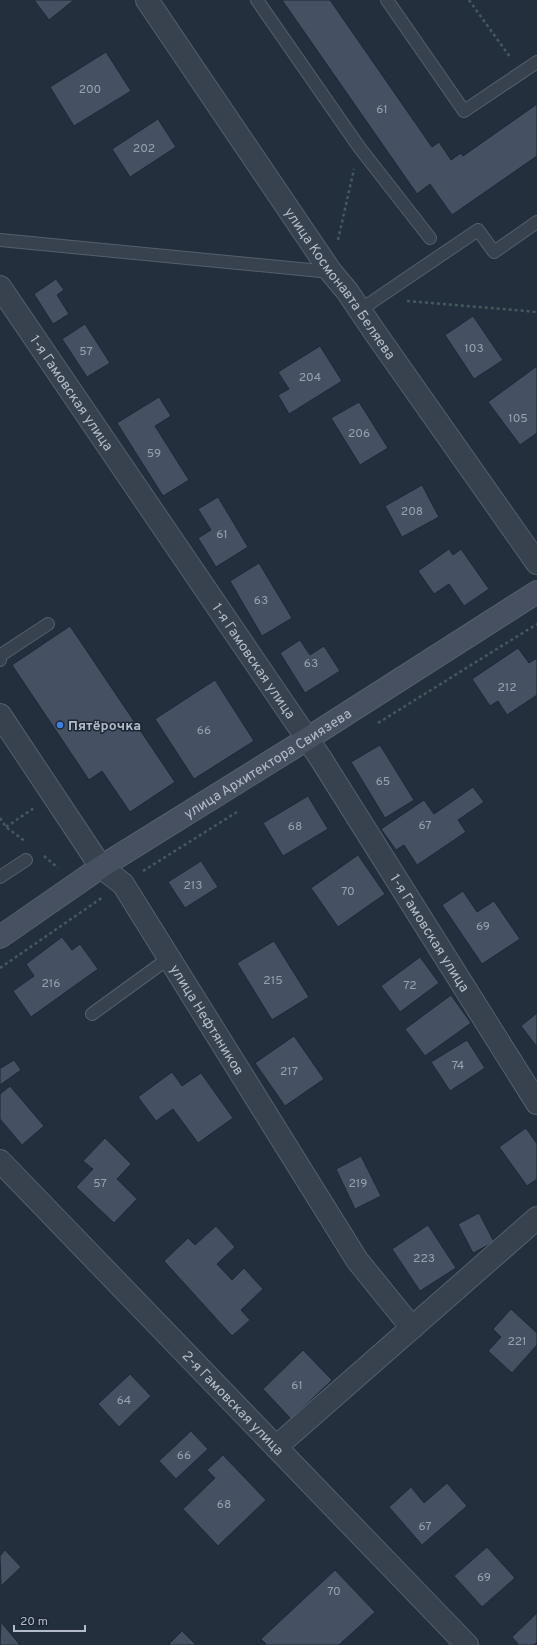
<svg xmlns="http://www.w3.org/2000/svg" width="537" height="1645" font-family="Overpass,sans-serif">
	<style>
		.building { fill: #455162; stroke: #1f2835 }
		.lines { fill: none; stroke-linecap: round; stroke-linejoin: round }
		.service-casing { stroke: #565f6c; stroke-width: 14 }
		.minor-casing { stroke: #565f6c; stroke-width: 24 }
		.secondary-casing { stroke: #565f6c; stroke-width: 24 }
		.path { stroke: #44595c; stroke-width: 2.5; stroke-dasharray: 3 3; stroke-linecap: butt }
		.service { stroke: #38414e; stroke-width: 12 }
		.minor { stroke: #38414e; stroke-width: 22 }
		.secondary { stroke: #465061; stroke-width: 22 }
		.shop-dot { fill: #3f7fe0; stroke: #1d2633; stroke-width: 1.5 }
		.labels { text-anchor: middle; stroke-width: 3; stroke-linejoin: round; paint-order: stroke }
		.number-label { font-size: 12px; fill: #98a1af }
		.street-label { font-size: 14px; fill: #b4bcc9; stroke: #1d2633 }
		.poi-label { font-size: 14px; font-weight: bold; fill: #b4bcc9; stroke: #1d2633; text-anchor: start }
	</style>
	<rect width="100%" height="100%" fill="#242f3e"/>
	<path class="building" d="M34,0h40l-25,20z
		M282,0h48l102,147 7,-5 12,18 10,-7 2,3 74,-52v52l-85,59 -22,-31 -13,10z
		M106,52l25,39 -57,35 -24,-39z
		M158,119l18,28 -46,30 -18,-28z
		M56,279l8,11 -7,5 12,19 -16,10 -19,-30z
		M473,316l30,44 -29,19 -29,-44z
		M85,324l25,39 -23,14 -25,-38z
		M320,346l22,35 -53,33 -11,-19 11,-6 -11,-17z
		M537,366v67l-17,12 -32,-43z
		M159,397l12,19 -16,10 34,54 -26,16 -46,-73z
		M359,402l29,46 -28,17 -29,-47z
		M422,485l17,32 -37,20 -17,-31z
		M218,497l30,50 -32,20 -18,-29 13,-8 -13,-21z
		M449,549l4,6 8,-6 28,40 -25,17 -15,-22 -15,10 -16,-23z
		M259,563l33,55 -30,18 -32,-55z
		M70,626l105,156 -45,30 -28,-41 -13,9 -77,-115z
		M300,640l10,15 14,-9 16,25 -35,22 -25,-40z
		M518,648l11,15 8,-5v37l-30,20 -9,-14 -8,5 -18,-27z
		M215,680l39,61 -60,38 -39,-60z
		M380,745l34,55 -29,18 -34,-56z
		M473,787l11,15 -26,18 8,12 -49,33 -13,-20 -8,5 -15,-21 43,-29 10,14z
		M308,796l20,33 -45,27 -20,-33z
		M358,855l27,39 -47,33 -27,-39z
		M201,861l17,26 -33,21 -17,-26z
		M463,891l14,21 17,-11 26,38 -38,25 -40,-59z
		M62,937l10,13 8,-6 18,25 -67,48 -18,-26 21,-15 -8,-12z
		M274,941l35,56 -37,23 -35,-57z
		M420,957l19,26 -39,29 -19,-26z
		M451,995l20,28 -46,33 -20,-27z
		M537,1013v34l-16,-21z
		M294,1036l30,43 -39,27 -30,-43z
		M467,1040l18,28 -35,23 -19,-29z
		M14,1060l7,10 -21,15v-19l1,2z
		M172,1072l10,14 19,-13 32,45 -35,25 -25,-34 -17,12 -18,-24z
		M10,1086l34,40 -22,19 -22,-26v-25z
		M526,1128l11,16v35l-10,7 -28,-39z
		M105,1138l26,26 -14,15 20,20 -23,24 -38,-36 17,-18 -10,-8z
		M361,1156l20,40 -26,13 -19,-40z
		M479,1213l15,29 -21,11 -15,-29z
		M428,1225l28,43 -36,23 -28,-42z
		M216,1226l19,21 -18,17 15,16 12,-12 19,21 -22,21 9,10 -18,16 -68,-75 24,-23 7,7z
		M511,1309l26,24v12l-25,28 -24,-22 13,-14 -8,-8z
		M303,1350l29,30 -41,39 -28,-30z
		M130,1374l21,22 -32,31 -21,-23z
		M191,1431l17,18 -32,30 -17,-18z
		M223,1455l43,45 -48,46 -35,-37 32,-31 -8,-8z
		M447,1483l20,23 -45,39 -33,-38 22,-20 13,16z
		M487,1547l28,31 -33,29 -28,-31z
		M5,1550l16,17 -20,19 -1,-30z
		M335,1570l40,42 -36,33h-72l-6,-6z
		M537,1613v29l-3,3h-15l-7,-8z
		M1,1622l19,23h-20z
		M182,1631l14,14h-28z"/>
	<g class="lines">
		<g class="service-casing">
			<path id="service" d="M257,0l102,147 71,91
				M387,0l77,111 73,-49
				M0,240l331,32
				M360,310l118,-80 16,22 43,-30
				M0,660l1,-5 47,-31
				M0,877l26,-17
				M92,1014l77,-56"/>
		</g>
		<g class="minor-casing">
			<g id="minor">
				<path id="s1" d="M147,0l184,272 16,19 29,43 161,229"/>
				<path id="s2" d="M0,287l321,472 216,344"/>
				<path id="s3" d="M0,715l101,152 22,17 234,376 55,68"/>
				<path id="s4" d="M0,1161l467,484"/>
				<path d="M276,1447l261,-229"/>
			</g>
		</g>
		<g class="secondary-casing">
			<g id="secondary">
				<path id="s5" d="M0,937l101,-70 206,-128 230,-147"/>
			</g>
		</g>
		<path class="path" d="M469,0l41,57
			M338,240l16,-71
			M407,301l130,11
			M378,723l159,-99
			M0,818l6,9 20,15
			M6,827l28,-19
			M44,856l14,12
			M143,871l94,-59
			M0,968l103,-71"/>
		<use href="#service" class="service"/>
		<use href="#minor" class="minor"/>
		<use href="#secondary" class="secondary"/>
	</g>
	<circle class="shop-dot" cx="60" cy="725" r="4"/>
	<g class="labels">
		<g class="number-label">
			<text x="90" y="93">200</text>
			<text x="382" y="113">61</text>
			<text x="144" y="152">202</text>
			<text x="474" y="352">103</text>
			<text x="86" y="355">57</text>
			<text x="310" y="381">204</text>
			<text x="518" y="422">105</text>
			<text x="359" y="437">206</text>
			<text x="154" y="457">59</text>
			<text x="412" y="515">208</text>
			<text x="222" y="538">61</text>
			<text x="261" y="604">63</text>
			<text x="311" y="667">63</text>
			<text x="507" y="691">212</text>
			<text x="204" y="734">66</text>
			<text x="383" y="785">65</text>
			<text x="425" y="829">67</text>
			<text x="295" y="830">68</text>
			<text x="193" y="889">213</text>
			<text x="348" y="895">70</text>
			<text x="483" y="930">69</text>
			<text x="273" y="984">215</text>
			<text x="51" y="987">216</text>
			<text x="410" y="989">72</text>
			<text x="458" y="1069">74</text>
			<text x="289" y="1075">217</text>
			<text x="100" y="1187">57</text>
			<text x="358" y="1187">219</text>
			<text x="424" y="1262">223</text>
			<text x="517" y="1345">221</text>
			<text x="297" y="1389">61</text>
			<text x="124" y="1404">64</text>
			<text x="184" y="1459">66</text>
			<text x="224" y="1508">68</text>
			<text x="425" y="1530">67</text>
			<text x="484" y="1581">69</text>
			<text x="334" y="1595">70</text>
		</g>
		<g class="street-label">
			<text dy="5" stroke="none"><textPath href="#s1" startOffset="343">улица Космонавта Беляева</textPath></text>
			<text dy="5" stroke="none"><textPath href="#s2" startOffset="128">1-я Гамовская улица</textPath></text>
			<text dy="5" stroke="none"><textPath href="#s2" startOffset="452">1-я Гамовская улица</textPath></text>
			<text dy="5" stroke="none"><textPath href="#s5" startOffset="319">улица Архитектора Свиязева</textPath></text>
			<text dy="5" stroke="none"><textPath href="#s2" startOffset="776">1-я Гамовская улица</textPath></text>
			<text dy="5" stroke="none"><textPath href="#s3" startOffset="370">улица Нефтяников</textPath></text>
			<text dy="5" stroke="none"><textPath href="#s4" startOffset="336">2-я Гамовская улица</textPath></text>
		</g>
		<g class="poi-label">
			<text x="68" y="730">Пятёрочка</text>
		</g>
	</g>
	<path d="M14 1625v6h71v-6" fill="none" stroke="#b4bcc9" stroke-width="2"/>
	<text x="20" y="1625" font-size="12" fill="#b4bcc9" stroke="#1d2633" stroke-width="3" paint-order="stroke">20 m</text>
</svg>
